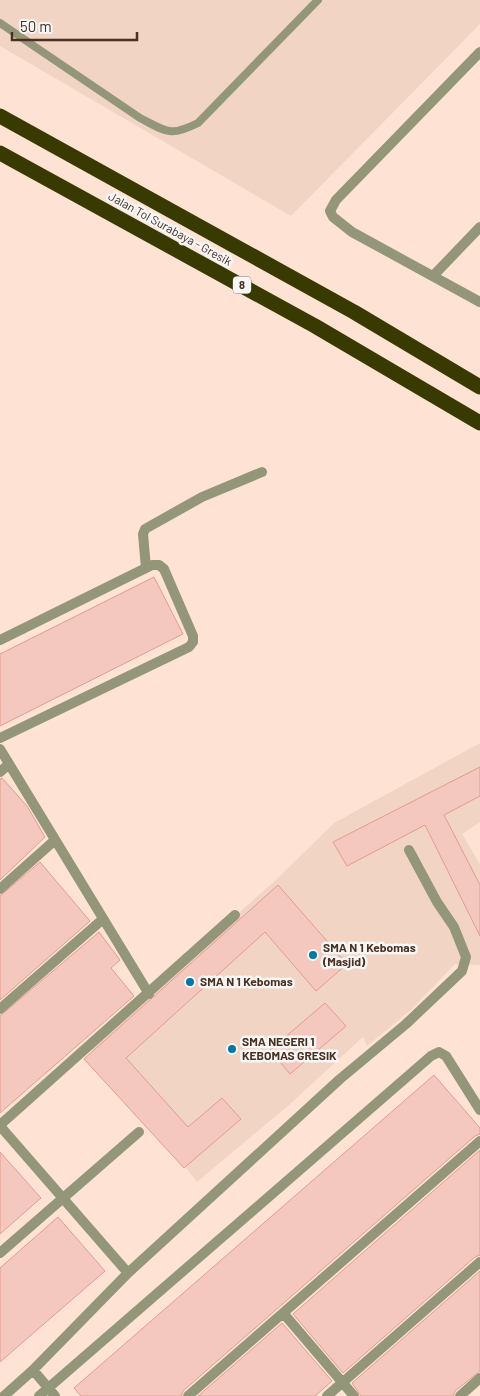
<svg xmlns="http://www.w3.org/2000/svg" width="480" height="1396" font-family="Barlow,sans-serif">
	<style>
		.built { fill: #f1d4c4 }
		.building { fill: #f5c8bf; stroke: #e39b8e }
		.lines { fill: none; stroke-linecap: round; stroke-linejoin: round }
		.lane { stroke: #94967a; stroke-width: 8 }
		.street { stroke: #94967a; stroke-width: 10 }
		.highway { stroke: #393a02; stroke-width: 15 }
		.poi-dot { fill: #0078a1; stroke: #f6f6f6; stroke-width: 2 }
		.labels { text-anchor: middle; stroke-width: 5; stroke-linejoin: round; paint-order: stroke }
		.shield { fill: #f6f6f6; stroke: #7e6b61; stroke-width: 1 }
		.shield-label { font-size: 11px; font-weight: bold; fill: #4a3021 }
		.street-label { font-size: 12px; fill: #4a3021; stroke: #f6f6f6 }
		.poi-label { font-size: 12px; font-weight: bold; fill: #4a3021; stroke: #f6f6f6; text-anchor: start }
	</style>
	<rect width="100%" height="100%" fill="#fee3d4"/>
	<path class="built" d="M0,0h480v24l-189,192 -291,-170z
		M480,743v79l-18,12 18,30v101l-25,-1 -43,45 -45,37 -4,-9 -74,68 -92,77 -108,-136 189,-168 56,-55z"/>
	<path class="building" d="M154,577l29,57 -183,92v-72z
		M480,767v29l-36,19 36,70v51l-55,-111 -78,41 -14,-24z
		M2,778l25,28 18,31 -45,43v-101z
		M40,862l50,59 -90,79v-104z
		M278,885l69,79 -31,27 -51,-59 -139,126 62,69 34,-29 19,21 -57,49 -100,-109z
		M99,932l21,28 -9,8 23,28 -134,117v-97z
		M325,1003l21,23 -56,48 -20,-24z
		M434,1075l46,53v6l-5,2 -292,255 -2,5h-100l-7,-8z
		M480,1150v105l-5,2 -132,116 -50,-59z
		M0,1152l41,46 -41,36z
		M58,1217l47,54 -105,91v-94z
		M480,1271v100l-25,20 -2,5h-92l-9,-13z
		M282,1323l50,58 -17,15h-117z"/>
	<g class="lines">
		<path class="lane" d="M0,23l140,95c27,14 30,19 58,5l120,-123"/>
		<path class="street" d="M480,52l-144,148 -6,11 3,6 19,15 128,70
			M433,276l47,-49
			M146,568l-3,-34 2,-5 57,-32 60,-25
			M0,640l152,-75h7l5,4 29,67v6l-4,5 -189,91
			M0,749l149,245
			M0,772l9,-8
			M0,889l55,-49
			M0,1009l103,-90
			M0,1125l235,-210
			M0,1126l128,147
			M0,1253l139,-121
			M284,1314l70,82
			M33,1370l22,26
			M4,1396l29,-26 95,-97 212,-194 66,-55 56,-53 4,-14 -12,-30 -17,-25 -28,-52
			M39,1396l392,-340 8,-4 7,4 34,54
			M188,1396l292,-255
			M327,1396l153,-134
			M460,1396l20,-18"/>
		<path class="highway" d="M0,116l354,196 126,75
			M0,153l315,173 165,97"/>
	</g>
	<g class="poi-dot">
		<circle cx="313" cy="955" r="5"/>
		<circle cx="190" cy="982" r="5"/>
		<circle cx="232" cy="1049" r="5"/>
	</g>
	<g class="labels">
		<rect class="shield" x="233" y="276.5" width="18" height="17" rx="4"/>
		<g class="shield-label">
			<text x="242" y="289">8</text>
		</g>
		<g class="street-label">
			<text transform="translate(170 229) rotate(29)" y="4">Jalan Tol Surabaya - Gresik</text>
		</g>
		<g class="poi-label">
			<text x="323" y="952">SMA N 1 Kebomas<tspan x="323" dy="14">(Masjid)</tspan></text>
			<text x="200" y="986">SMA N 1 Kebomas</text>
			<text x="242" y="1046">SMA NEGERI 1<tspan x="242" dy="14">KEBOMAS GRESIK</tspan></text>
		</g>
	</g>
	<path d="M12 32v8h125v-8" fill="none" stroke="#4a3021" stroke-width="2.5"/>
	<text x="20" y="32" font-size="15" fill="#4a3021" stroke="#f6f6f6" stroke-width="4" paint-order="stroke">50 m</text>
</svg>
